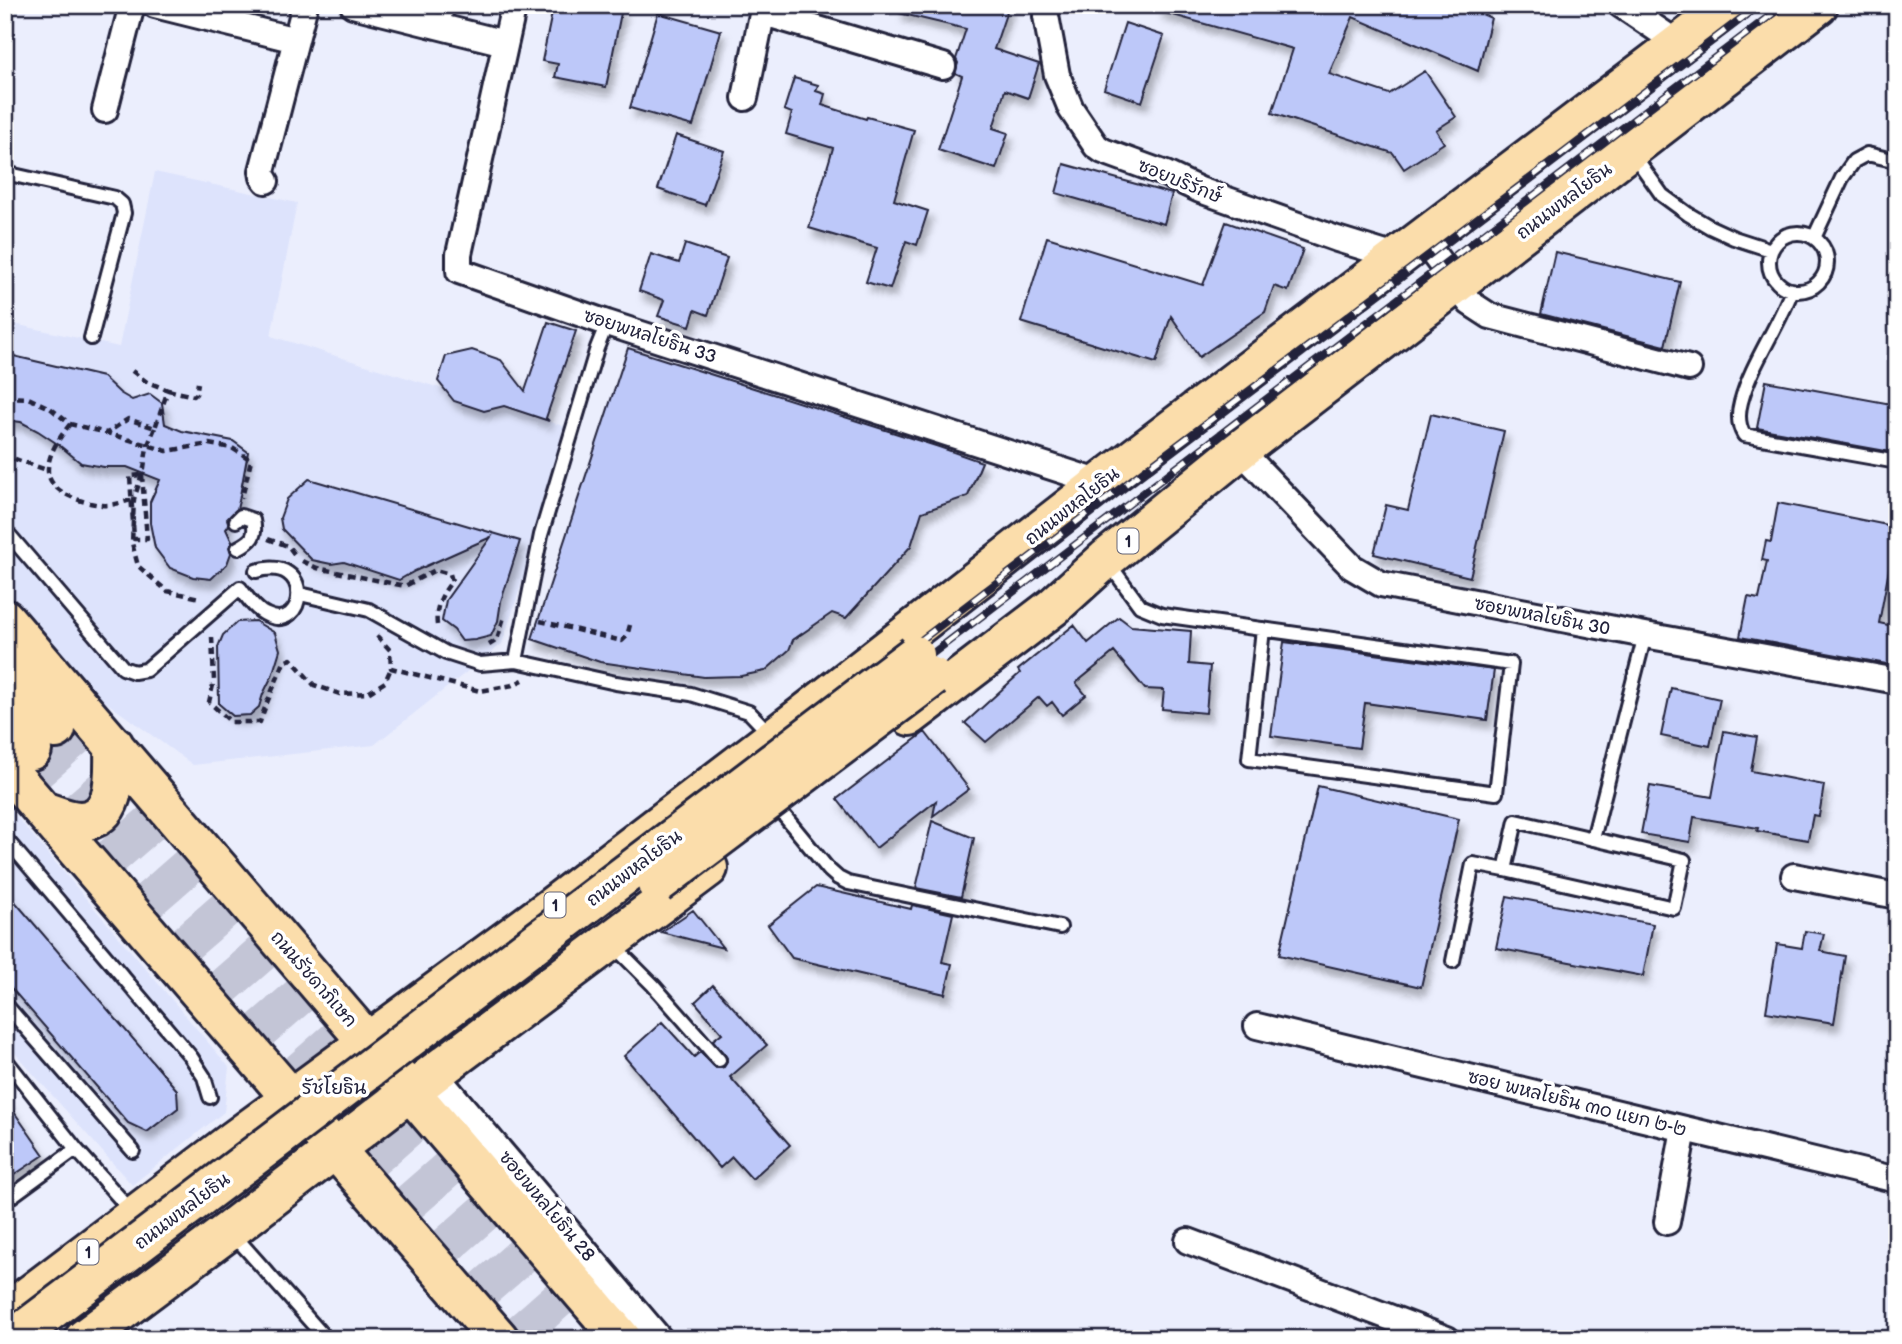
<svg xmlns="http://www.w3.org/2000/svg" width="1902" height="1344" font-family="'Balsamiq Sans','Playpen Sans Thai',sans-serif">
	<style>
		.built { fill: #dde3fc }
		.building { fill: #bdc8f9; stroke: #22223b; stroke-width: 2; filter: url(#shadow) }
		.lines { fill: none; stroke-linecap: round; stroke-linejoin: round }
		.primary-tunnel { stroke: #c3c5d6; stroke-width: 38; stroke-dasharray: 38 19; stroke-linecap: butt }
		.lane-casing { stroke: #22223b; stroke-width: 18 }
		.street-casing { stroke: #22223b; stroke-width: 30 }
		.primary-casing { stroke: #22223b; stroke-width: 44 }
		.path { stroke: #22223b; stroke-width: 4.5; stroke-dasharray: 7 5; stroke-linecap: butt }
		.lane { stroke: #fff; stroke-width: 12 }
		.street { stroke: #fff; stroke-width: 24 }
		.primary { stroke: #fbddab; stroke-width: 38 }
		.rail-casing { stroke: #22223b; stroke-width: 8 }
		.rail { stroke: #fff; stroke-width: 5; stroke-dasharray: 16; stroke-linecap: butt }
		.primary-bridge-casing { stroke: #22223b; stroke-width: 44; stroke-linecap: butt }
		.primary-bridge { stroke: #fbddab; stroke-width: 38 }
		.labels { text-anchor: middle; stroke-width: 7; stroke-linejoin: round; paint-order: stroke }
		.shield { fill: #fff; stroke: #646476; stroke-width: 2 }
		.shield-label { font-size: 16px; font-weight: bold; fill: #22223b }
		.street-label { font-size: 18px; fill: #22223b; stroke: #fff }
		.neighbourhood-label { font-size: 19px; fill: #22223b; stroke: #fff }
	</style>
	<defs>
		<filter id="shadow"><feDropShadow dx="4.5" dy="8" stdDeviation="3.5" flood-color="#0004"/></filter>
	</defs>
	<rect width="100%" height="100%" fill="#ebeefd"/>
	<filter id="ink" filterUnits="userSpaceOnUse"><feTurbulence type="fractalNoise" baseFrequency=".0143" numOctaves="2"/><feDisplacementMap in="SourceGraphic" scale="14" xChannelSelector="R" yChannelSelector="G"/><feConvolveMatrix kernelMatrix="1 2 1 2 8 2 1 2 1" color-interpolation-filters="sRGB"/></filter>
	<g filter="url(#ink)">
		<path class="built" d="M155,172l142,31 -26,133 299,92 -37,120 -31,96 -128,101 -181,20 -101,-73 -87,-102v-268l114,25z
			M5,803l224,264 -5,45 -92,73 -127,-143z"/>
		<path class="building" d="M569,5h38l15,3 -16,79 -51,-10 3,-13 -16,-3 11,-53 15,4z
			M900,5h109l-15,44 45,15 -11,34 -23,-8 -12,38 15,5 -12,36 -58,-19 24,-74 -7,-3 3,-10 -2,-4 10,-30 -67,-16z
			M1160,5h302l29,13 -13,53 -125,-54 -24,57 60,20 36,-23 31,46 -20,13 8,13 -40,26 -11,-16 -121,-40 21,-64 -134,-38z
			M658,13l63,18 -28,95 -63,-18z
			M1125,23l39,13 -22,66 -38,-13z
			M794,78l24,7 -2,6 9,3 -3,11 44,14 1,-2 47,13 -20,70 34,11 -11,34 -11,-4 -16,48 -24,-7 11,-34 -68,-20 24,-80 -47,-14 6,-21 -8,-3z
			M676,135l48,16 -19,54 -47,-16z
			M1064,164l108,30 -8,30 -108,-31z
			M1226,222l77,27 -15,42 -14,-5 -9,26 -66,45 -28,-41 -15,47 -135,-41 26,-85 156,48z
			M685,244l42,14 -19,57 -13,-5 -5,16 -32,-10 6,-16 -25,-9 12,-37 28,9z
			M1555,252l125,30 -15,64 -124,-32z
			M548,322l28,9 -30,87 3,3 -45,-15 -20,5 -30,-10 -16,-20 8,-25 26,-6 29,10 24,31z
			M628,348l311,99 43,15 -14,34 -46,16 -11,34 -65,72 -14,-5 -39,27 -4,10 -24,21 -24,5 -37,1 -104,-15 -68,-23z
			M5,354l98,23 17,16 12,7 18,-6 12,9 3,21 17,7 51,10 15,11 -9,49 -2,8 -10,10 2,6 -3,4 6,13 -3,5 2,6 -4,11 -16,15 -18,-2 -23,-9 -15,-20 -5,-25v-21l10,-22 -33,-13h-23l-23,-4 -22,-18 -21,-14 -17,-9 -16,-2z
			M1766,381l131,24v48l-140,-25z
			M1431,414l73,17 -34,146 -96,-23 12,-49 22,5z
			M309,479l211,62 -19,60 -3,20 -7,15 -16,4 -13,1 -8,-11 -12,-9 4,-21 45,-63 -76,34 -16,9 -55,-18 -13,2 -19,-4 -30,-31 -2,-11 7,-19z
			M1778,503l119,24 -18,96 18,4v15l-5,23 -152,-28 8,-40 11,2 8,-38 -5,-1 4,-19 5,1z
			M1119,617l12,9 60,5 -2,33 21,2 -4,47 -44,-4 2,-19 -19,-1 -31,-37 -38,31 10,12 -24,20 -10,-13 -5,4 -8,-9 -53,45 -21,-19 55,-50 -2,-3 56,-45 14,18z
			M255,621l20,12 5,17 -8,26 -9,18 -4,13 -9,8 -17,1 -14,-12 -1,-57 5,-12 14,-13z
			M1284,642l210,28 -7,50 -122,-17 -6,45 -88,-12z
			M1671,688l49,11 -10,47 -49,-10z
			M1724,731l33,6 -6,34 73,14 -5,31 -6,-1 -5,25 -51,-9 1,-3 -64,-11 -4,25 -49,-8 9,-48 62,11z
			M925,732l44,57 -36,27 3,-15 -60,47 -39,-49z
			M1318,786l141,33 -38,168 -142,-32z
			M932,821l42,17 -13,59 -45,-9z
			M816,887l95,22 1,-4 41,9 -11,48 10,2 -7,30 -153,-36 -24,-33z
			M5,890l172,200 1,18 -31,24 -19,-9 -123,-142z
			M1507,896l146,28 -10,52 -147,-28z
			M693,910l30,38 -62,-16z
			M1805,931l19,3 -4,17 25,5 -11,67 -68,-11 11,-68 25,4z
			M713,985l54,60 -37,32 60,68 -38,34 -20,-22 -12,11 -96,-112 38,-34 32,35 6,-5 16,16 8,-1 3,-5v-4l-14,-18 9,-7 -27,-31z
			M5,1099l39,56 -39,26z"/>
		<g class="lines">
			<path class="primary-tunnel" d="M56,729l533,610
				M32,750l511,589"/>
			<g class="lane-casing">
				<path id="lane" d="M442,28l6,-23
					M1633,154l29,41 26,19 22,13 24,11 37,12
					M5,173l110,25 7,6 2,9 -33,125
					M1769 262a29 29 0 1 1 58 0a29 29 0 1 1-58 0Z
					M1814,238l28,-60 12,-17 13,-7 30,7
					M1792,290c-14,38 -41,74 -51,112 -3,11 -3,23 3,33l153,27
					M236,521l5,-5 12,4c4,17 -2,21 -15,28
					M5,530l118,138 11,4 12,-2 94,-82c7,9 16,23 27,27 39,19 48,-61 -11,-44
					M1107,561l33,45 22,9 349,49 -15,129 -247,-34 14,-130
					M300,594l69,16 77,43 34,11 36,-3 100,22 75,11 58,18 22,23
					M516,661l25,-126 56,-187 10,-25
					M782,813l47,57 9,8 10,5 212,44
					M1516,821l168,39 -10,48 -169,-38z
					M5,838l186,219 13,20 6,20
					M1593,839l52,-204
					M613,945l40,40 66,75
					M1453,961l20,-97 32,6
					M5,1004l128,147
					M5,1059l71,90 56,63
					M5,1201l71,-52
					M232,1233l94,106"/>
			</g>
			<g class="street-casing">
				<path id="street" d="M155,5l141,35
					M353,5l152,38
					M514,5l-55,249v17l148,52 494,160
					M1621,5l58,39
					M764,13l179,53
					M1046,16l11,59 14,34 25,37 7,5 63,23 34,16 137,49 62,19
					M745,98l19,-93
					M105,110l27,-105
					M266,181l-3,-4 -1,-6 43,-166
					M1423,240l47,63 20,13 199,52
					M1240,450l112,117 29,17 264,51 252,46
					M1794,876l103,20
					M1257,1026l640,154
					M434,1073l226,266
					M1667,1222l17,-93
					M1188,1241l259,98"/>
			</g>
			<g class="primary-casing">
				<path id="primary" d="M5,619l617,720
					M5,670l51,59
					M910,716l143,-109 53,-48 134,-109 578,-445
					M5,719l27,31
					M5,767l494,572
					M43,811c12,4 25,10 37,10 39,-1 34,-50 34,-76
					M5,1314l228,-173 316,-232 253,-193 299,-233 629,-478
					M84,1339l146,-109 204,-157 274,-205"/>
			</g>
			<path class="path" d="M132,371l15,11 21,8 -13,38 -27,-9 -21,14 60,18 42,-7 23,4 19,12 -9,38
				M168,390l26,6 2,-2 2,-11
				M5,397l23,1 22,10 20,16 37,9
				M70,424c-10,13 -21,28 -22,44 -2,24 34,35 54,37 10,1 22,-3 32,-6
				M155,428l-8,19 -3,21 -10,31 -2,44 6,23 29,25 33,7
				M5,451l10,8 32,11
				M142,475l5,64h-13l-4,-63z
				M268,539l20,7 7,9
				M302,561l15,7 88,18 30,-16 15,4 2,7c-11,14 -17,26 -15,44l2,2
				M540,621l82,20 5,-5 3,-11
				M377,636l13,14 1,18 89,23 33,-6 10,-5
				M212,637l2,44 -5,21 22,20h29c7,-22 16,-39 24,-60l7,-3 23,26 26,9 28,-1 17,-11 6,-14
				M489,645l8,-5 7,-23"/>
			<use href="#lane" class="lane"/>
			<use href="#street" class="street"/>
			<use href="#primary" class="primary"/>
			<g class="rail-casing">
				<path id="rail" d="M5,1337l1141,-868 613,-464
					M27,1339l855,-647 902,-687"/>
			</g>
			<use href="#rail" class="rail"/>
			<g class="primary-bridge-casing">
				<path id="primary-bridge" d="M657,884l276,-207
					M13,1339l902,-684"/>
			</g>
			<use href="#primary-bridge" class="primary-bridge"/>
		</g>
	</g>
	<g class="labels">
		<g class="shield">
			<rect x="1117.5" y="528.5" width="21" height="25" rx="5"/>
			<rect x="544.5" y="892.5" width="21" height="25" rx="5"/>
			<rect x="77.5" y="1239.5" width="21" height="25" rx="5"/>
		</g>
		<g class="shield-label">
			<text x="1128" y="547">1</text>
			<text x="555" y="911">1</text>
			<text x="88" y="1258">1</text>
		</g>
		<g class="street-label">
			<text transform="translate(1180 181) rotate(22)" y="6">ซอยบริรักษ์</text>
			<text transform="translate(1564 201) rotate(-37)" y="6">ถนนพหลโยธิน</text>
			<text transform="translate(650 336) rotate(18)" y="6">ซอยพหลโยธิน 33</text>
			<text transform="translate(1072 506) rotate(-38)" y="6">ถนนพหลโยธิน</text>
			<text transform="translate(1542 616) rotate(11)" y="6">ซอยพหลโยธิน 30</text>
			<text transform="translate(634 868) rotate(-37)" y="6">ถนนพหลโยธิน</text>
			<text transform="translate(314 979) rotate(49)" y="6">ถนนรัชดาภิเษก</text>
			<text transform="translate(1577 1103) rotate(14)" y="6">ซอย พหลโยธิน ๓๐ แยก ๒-๒</text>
			<text transform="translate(547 1206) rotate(50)" y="6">ซอยพหลโยธิน 28</text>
			<text transform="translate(182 1211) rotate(-37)" y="6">ถนนพหลโยธิน</text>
		</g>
		<g class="neighbourhood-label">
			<text x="334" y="1094">รัชโยธิน</text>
		</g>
	</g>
	<rect width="1902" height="1344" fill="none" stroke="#fff" stroke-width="28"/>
	<rect x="14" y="14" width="1874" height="1316" fill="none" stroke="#22223b" stroke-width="2.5" filter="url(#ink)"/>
</svg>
